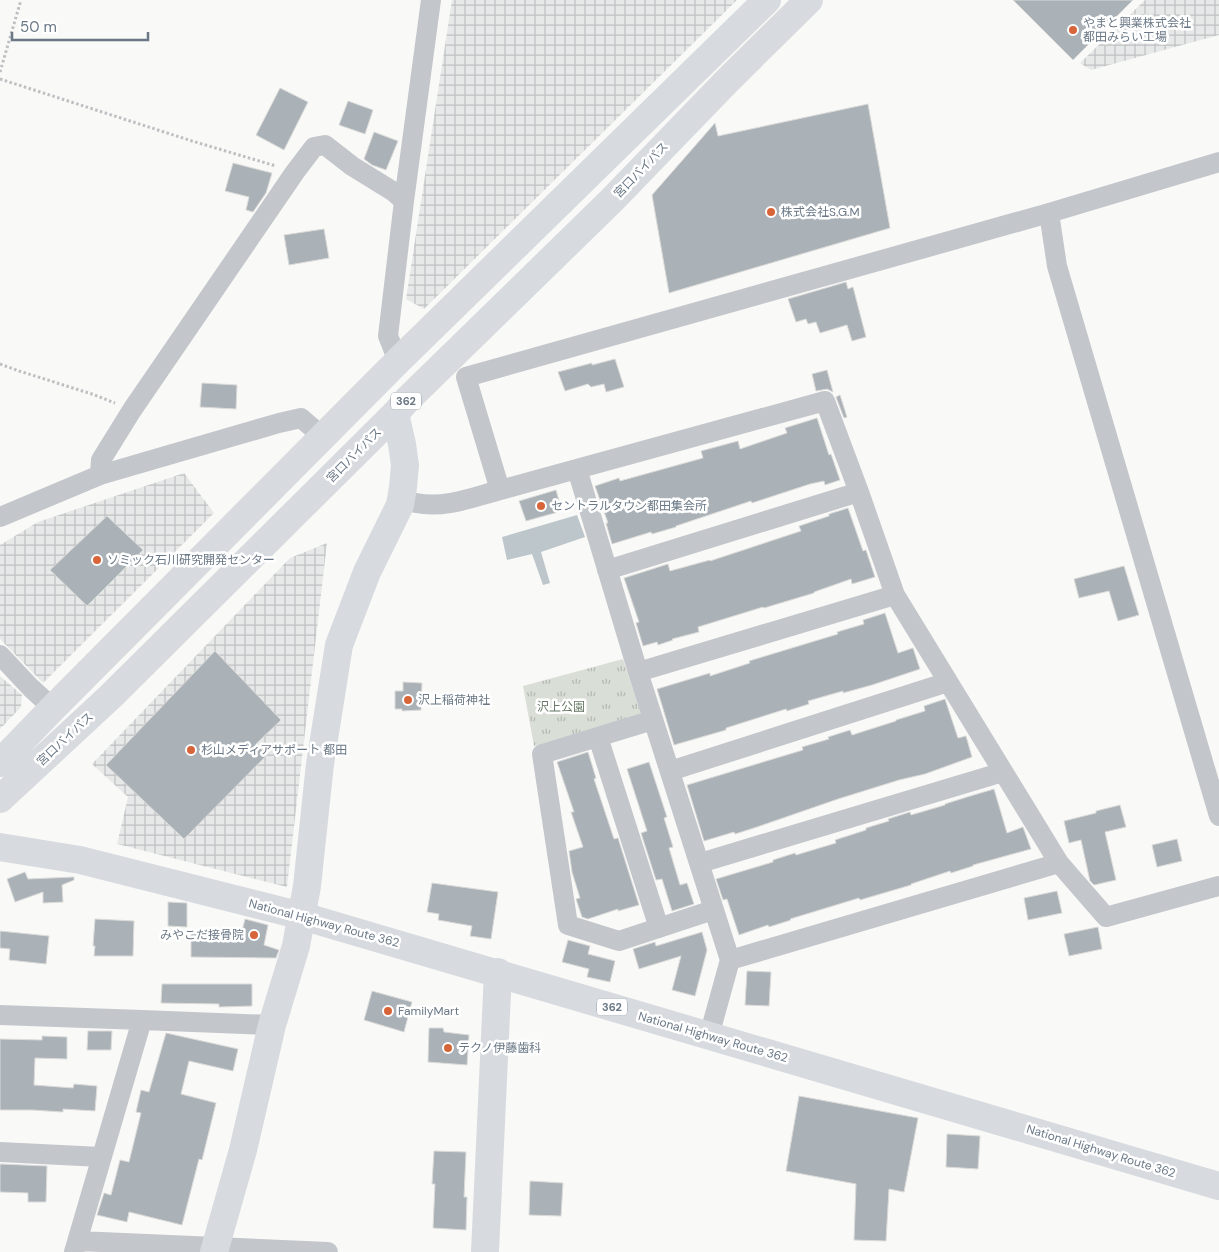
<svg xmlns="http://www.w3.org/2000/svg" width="1219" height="1252" font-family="'DM Sans','Noto Sans JP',sans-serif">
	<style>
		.industrial { fill: url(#industrial-grid) }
		.grass { fill: url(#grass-tufts) }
		.water { fill: #bdc6cb }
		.building { fill: #aab1b7; stroke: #dbdbd9 }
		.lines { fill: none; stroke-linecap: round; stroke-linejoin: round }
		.path { stroke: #bdbfc2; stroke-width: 3; stroke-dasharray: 2.5 2.5; stroke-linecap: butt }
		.street { stroke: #c3c6ca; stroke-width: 20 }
		.secondary { stroke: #d7dbdf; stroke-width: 28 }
		.highway { stroke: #d7dbdf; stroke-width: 28 }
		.poi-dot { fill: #d76539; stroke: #fff; stroke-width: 2 }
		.labels { text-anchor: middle; stroke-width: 5; stroke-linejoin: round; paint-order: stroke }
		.shield { fill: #fff; stroke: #97a0aa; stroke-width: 1 }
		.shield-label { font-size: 11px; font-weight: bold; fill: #6a7886 }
		.poi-label { font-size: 12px; fill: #6a7886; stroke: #fff; text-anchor: start }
		.street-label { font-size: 12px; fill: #6a7886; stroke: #fff }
		.park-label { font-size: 12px; fill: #677865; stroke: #fff }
	</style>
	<defs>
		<pattern id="industrial-grid" width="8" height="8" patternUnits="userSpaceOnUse" patternTransform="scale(1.25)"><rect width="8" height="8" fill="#e7e8e8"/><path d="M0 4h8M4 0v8" fill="none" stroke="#bfc1c2"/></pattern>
		<pattern id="grass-tufts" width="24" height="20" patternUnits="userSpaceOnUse" patternTransform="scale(1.25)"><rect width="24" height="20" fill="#d9ded6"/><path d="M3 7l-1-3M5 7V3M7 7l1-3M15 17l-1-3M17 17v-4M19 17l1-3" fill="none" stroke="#b4b9b3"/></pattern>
	</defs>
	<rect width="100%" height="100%" fill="#f9f9f7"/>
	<path class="industrial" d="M452,0h285l-313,309 -18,-10z
		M1145,0h74v35l-128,35 -11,-7z
		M184,473l30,40 -171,170 -43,-44v-94l38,-23z
		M327,543l-40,344 -170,-43 11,-47 -36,-33 198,-206z
		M0,676l22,19 -1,12 -21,22z"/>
	<path class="grass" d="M623,659l18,55 -107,32 -11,-60z"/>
	<path class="water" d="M577,515l8,22 -44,15 9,31 -7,2 -11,-31 -25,6 -5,-23z"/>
	<path class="building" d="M1013,0h120l-60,60z
		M280,88l28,14 -24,48 -28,-15z
		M348,101l25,9 -8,24 -26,-9z
		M868,104l22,124 -221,65 -17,-98 63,-72 3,13z
		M374,132l24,9 -12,29 -14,-5 -8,-6z
		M233,163l39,10 -6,20 -13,19 -7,-2 3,-13 -24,-6z
		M324,229l5,29 -40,7 -5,-30z
		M846,282l2,7 5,-2 13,50 -14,4 -5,-16 -27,8 -4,-11 -8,2 -2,-5 -10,3 -8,-23z
		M615,359l9,28 -18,5 -2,-8 -13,3 -3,-3 -23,7 -7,-19 34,-9v2z
		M827,370l6,22 -6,-3 -11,2 -4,-17z
		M202,383l35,2 -1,24 -36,-2z
		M840,395l7,22 -3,1 -8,-21z
		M817,418l12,37 2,-1 9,26 -15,5 -1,-4 -14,3 -58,19 -1,-2 -75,25v1l-24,7 -1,-2 -39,12 -6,-21h2l-13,-37 24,-8 1,3 83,-23 -2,-7 37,-10 2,8 47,-16 -2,-5z
		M556,490l6,21 -36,10 -7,-20z
		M848,508l15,43 3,-1 9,27 -23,7 -1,-5 -37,13v1l-50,15 -1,-1 -65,20 1,5 -27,7 1,1 -15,5 -1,-3 -14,4 -7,-23 3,-1 -15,-44 44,-14 2,7 40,-11v1l91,-30 -2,-5 30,-10v-2z
		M107,516l36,34 -56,56 -37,-36z
		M1124,566l15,49 -21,6 -9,-30 -30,7 -5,-19z
		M885,613l13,40 15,-5 7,21 -48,16 -29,8v-2l-35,10 1,3 -22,7 -1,-2 -60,19v2l-52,15 -17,-56 53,-16v3l40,-13 -1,-2 89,-27 -1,-2 27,-8 -1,-4z
		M215,651l66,69 -25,24 11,11 -83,84 -78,-74z
		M403,682l19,1 -1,27 -19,1v-2h-7v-18h8z
		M945,699l13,39 8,-2 6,21 -47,17 -26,6 -61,19 -81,28 -22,7 -1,-2 -30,9 -17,-56 116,-35 -1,-3 27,-8 -1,-2 22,-7 2,5 44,-14v-1l29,-9 -1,-5z
		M588,752l8,26 -2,1 20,60 4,-1 21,67 -21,6v-2l-30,10 -6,-2 -6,-18 4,-1 -8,-26 -3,-21 14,-4 -12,-35h3l-17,-50z
		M649,762l18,55 -3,1 9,29 -4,1 11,37 7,-2 7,21 -22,7 -10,-32 -6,1 -15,-47 6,-2 -20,-62z
		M994,789l13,44 16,-6 8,22 -58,16v1l-22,7 -1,-2 -39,13v1l-51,15 -1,-2 -69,21 1,1 -22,7 -1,-2 -29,10 -12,-36 -4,1 -7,-21 57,-17v-2l22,-7 1,2 40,-12 -1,-3 31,-10v-2l23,-7 -1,-2 22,-7 1,3 34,-10v-1l22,-7z
		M1120,805l6,22 -21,5 11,48 -22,5 -4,-4 -9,-41 -12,3 -5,-22 32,-8v-2z
		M1177,839l5,22 -25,6 -5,-22z
		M25,872l3,7 46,-2v3l-12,5 1,17 -20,1v-11l-28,10 -8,-23z
		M432,883l66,9 -7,47 -21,-3 2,-10 -34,-6 1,-6 -12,-2z
		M1057,891l5,22 -34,7 -4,-22z
		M168,902l19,1v24l-19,-1z
		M95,919l39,2 -1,35h-39l1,-10h-2z
		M245,919l23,6 -4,20 15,5 -3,8 -85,-1v-27l51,1z
		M1098,927l4,22 -33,7 -5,-22z
		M0,931l49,5 -3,28 -37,-4 1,-11 -10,-1z
		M702,932l5,18 -12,46 -23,-6 9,-34 -42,13 -6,-20 22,-7 1,4z
		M568,940l22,6 -2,8 27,7 -5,21 -23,-5 2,-8 -27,-7z
		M747,971l24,1 -2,34 -24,-1z
		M162,984h90v22l-33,1v-3l-58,-1z
		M372,991l40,11 -8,30 -40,-12z
		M429,1028h14l1,4 25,3 -2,30 -39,-3z
		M88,1031h24l-1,19h-24z
		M166,1033l72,16 -5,22 -44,-10 -8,33 35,9 -14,57 -3,-1 -17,66 -53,-13 -2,10 -30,-7 7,-22 7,2 9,-35 9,2 12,-49 -5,-1 5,-22 8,2z
		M42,1036l25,1v22l-32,-1 -1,27 39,3 1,-4 23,2 -2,25 -32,-2v3l-31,-2h-32v-71l42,1z
		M799,1096l119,22 -14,74 -15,-3 -3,52 -32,-1 2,-56 -70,-13z
		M947,1134l33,2 -2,33 -32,-2z
		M434,1151l32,1 -2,45h3l-1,33 -33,-2 2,-44h-3z
		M0,1164l47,2 -1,36h-18v-9l-28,-1z
		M530,1181l33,2 -2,33 -32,-1z"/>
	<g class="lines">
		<path class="path" d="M0,72l21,-72
			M0,79l192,62 84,25
			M0,364l19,7 73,23 23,9"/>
		<path class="street" d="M1219,162l-170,51 -583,164 34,113 325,-89 34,91 36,103 164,268 47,54 113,-31
			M1049,213l8,53 162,550
			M398,361l-10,-25 16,-135 27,-201
			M577,469l61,203 92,288 -21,76
			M100,475l1,-15 31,-50 163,-238 19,-25 11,-2 27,21 42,26 10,9
			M401,497c5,2 10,5 15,6 28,6 58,-6 84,-13
			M0,517l100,-42 179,-52 22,-5 22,19
			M607,570l252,-78
			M0,655l31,33 22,20
			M638,672l257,-77
			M653,720l-111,34 26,171 51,16 94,-31
			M598,737l61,191
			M670,771l278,-89
			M700,863l303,-91
			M730,960l329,-97
			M0,1015l142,5
			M0,1152l101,5
			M78,1241l250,11
			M74,1252l68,-232 130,5"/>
		<path class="secondary" d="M214,1252l29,-102 29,-125 24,-79 11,-60 13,-122 19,-119 28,-73 33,-67 3,-18 2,-22 -3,-21 -7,-30
			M485,1252l13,-280"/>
		<path class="highway" d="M0,763l53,-55 345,-347 369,-361
			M0,799l111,-103 284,-282 12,-14 205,-200 115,-119 82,-81
			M0,847l80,13 222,56 917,270"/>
	</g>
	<g class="poi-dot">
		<circle cx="1073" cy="30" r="5"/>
		<circle cx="771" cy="212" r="5"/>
		<circle cx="541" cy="506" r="5"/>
		<circle cx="97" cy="560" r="5"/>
		<circle cx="408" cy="700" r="5"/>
		<circle cx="191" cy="750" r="5"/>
		<circle cx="254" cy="935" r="5"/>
		<circle cx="388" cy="1011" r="5"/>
		<circle cx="448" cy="1048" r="5"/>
	</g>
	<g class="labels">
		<g class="shield">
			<rect x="391" y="392.5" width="30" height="17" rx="4"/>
			<rect x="597" y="998.5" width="30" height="17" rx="4"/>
		</g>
		<g class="shield-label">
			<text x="406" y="405">362</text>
			<text x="612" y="1011">362</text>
		</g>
		<g class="poi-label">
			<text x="1083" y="27">やまと興業株式会社<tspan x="1083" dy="14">都田みらい工場</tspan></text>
			<text x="781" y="216">株式会社S.G.M</text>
			<text x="551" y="510">セントラルタウン都田集会所</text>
			<text x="107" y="564">ソミック石川研究開発センター</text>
			<text x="418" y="704">沢上稲荷神社</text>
			<text x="201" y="754">杉山メディアサポート 都田</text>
			<text x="244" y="939" text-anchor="end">みやこだ接骨院</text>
			<text x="398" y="1015">FamilyMart</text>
			<text x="458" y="1052">テクノ伊藤歯科</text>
		</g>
		<g class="street-label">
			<text transform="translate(641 170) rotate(-46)" y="4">宮口バイパス</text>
			<text transform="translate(354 455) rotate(-45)" y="4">宮口バイパス</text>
			<text transform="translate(65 739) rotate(-43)" y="4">宮口バイパス</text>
			<text transform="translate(324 923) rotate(15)" y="4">National Highway Route 362</text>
			<text transform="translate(713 1037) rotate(16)" y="4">National Highway Route 362</text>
			<text transform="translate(1101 1151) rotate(17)" y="4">National Highway Route 362</text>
		</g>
		<g class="park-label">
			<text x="561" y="711">沢上公園</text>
		</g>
	</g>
	<path d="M12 32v8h136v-8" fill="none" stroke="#6a7886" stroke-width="2.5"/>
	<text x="20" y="32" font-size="15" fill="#6a7886" stroke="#ffffff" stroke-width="4" paint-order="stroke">50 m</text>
</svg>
